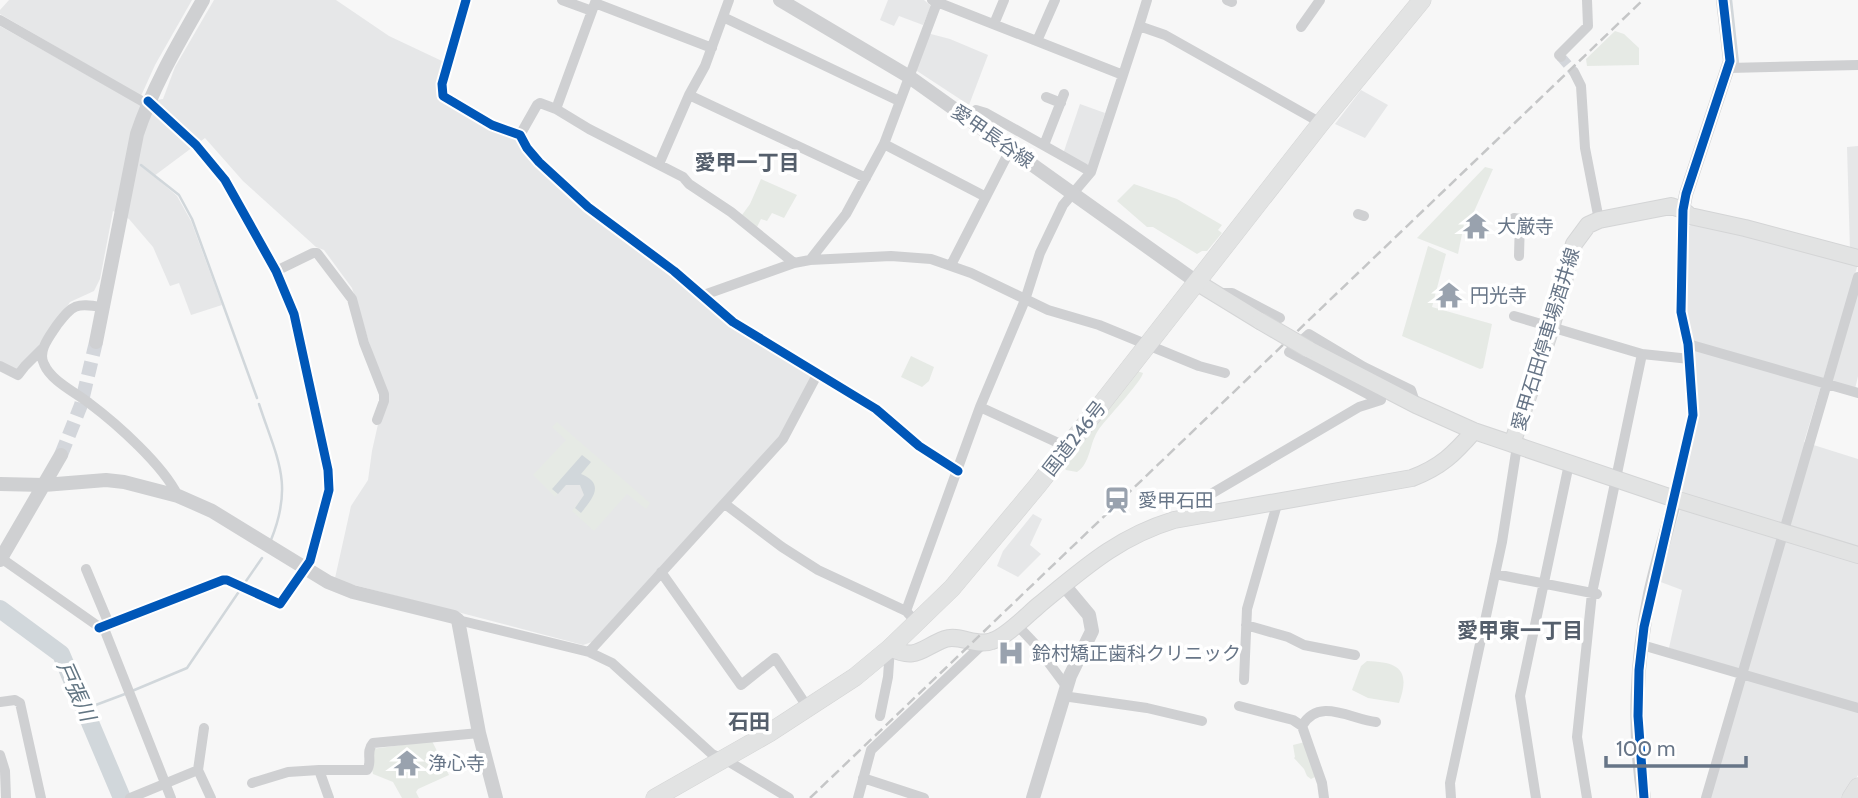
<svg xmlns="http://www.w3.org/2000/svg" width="1858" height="798" font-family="Cabin,'Noto Sans JP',sans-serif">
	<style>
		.built { fill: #e6e7e8 }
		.green { fill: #e6eae5 }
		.water { fill: #d1d7db }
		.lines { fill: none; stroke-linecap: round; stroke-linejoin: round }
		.stream { stroke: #d1d7db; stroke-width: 2.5 }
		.river { stroke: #d1d7db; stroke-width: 18 }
		.minor-tunnel { stroke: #d3d6db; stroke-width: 10; stroke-dasharray: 10 5; stroke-linecap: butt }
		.tertiary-tunnel { stroke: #d3d6db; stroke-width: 14; stroke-dasharray: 14 7; stroke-linecap: butt }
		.secondary-casing { stroke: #d4d5d6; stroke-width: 18 }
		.primary-casing { stroke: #d3d3d5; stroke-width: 19 }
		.trunk-casing { stroke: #d4d5d5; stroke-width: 19 }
		.minor { stroke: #cfd0d2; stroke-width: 10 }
		.tertiary { stroke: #cfd0d2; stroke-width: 14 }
		.secondary { stroke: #e2e3e3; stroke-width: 16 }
		.primary { stroke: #e2e3e3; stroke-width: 18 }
		.trunk { stroke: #e2e3e3; stroke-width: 18 }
		.rail { stroke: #c5c6c7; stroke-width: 2.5; stroke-dasharray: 10 5; stroke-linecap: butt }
		.secondary-bridge-casing { stroke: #d4d5d6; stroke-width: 18; stroke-linecap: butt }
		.secondary-bridge { stroke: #e2e3e3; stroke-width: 16 }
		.cycleway-casing { stroke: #fff; stroke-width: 13 }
		.cycleway { stroke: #0057b8; stroke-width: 9 }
		.labels { text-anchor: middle; stroke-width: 7; stroke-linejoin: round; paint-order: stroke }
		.street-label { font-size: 19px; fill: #677587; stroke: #fff }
		.poi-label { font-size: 19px; fill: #677587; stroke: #fff; text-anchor: start }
		.neighbourhood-label { font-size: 21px; font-weight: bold; fill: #555f6c; stroke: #fff }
		.water-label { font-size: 21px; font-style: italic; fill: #637683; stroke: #fff }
	</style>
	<rect width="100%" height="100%" fill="#f7f7f7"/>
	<path class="built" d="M9,0h183l-37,65 -14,31 -141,-82v-4z
		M214,0h122l53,36 53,25 3,3 -4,33 75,38 72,76 224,165 -31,60 -189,206 -9,3 -244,-64 -4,-3 16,-72 17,-26 4,-29 13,-58 -33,-105 -28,-38 -8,-3 -73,-66 -38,-43 -51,38 23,20 14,25 31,84 -31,10 -12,-32 -9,3 -17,-39 -24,-28 -16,-8 -13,68 -6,12 -24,11 -30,45 -25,25 -15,-8v-338l137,77 26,-4 12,-32z
		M888,0h36l7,6 -8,19 -24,-9 -5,10 -14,-6z
		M927,33l23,6 38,16 -19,50 -55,-36z
		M1361,90l27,15 -23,33 -30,-14z
		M1080,104l25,9 -16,51 -4,1 -22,-11z
		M1858,146v107l-8,-2 -3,-104z
		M1697,221l161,43 -54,178 54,17v316l-14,23h-134l35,-126 -76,-24 13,-58 -24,-9 27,-86 -3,-4 14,-63 -1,-59 -10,-54 1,-87z
		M1858,284v92l-3,13 -22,-6 -3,-5z
		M1033,514l9,5 -12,26 11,9 -23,23 -21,-11 6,-15z"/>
	<path class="green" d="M1615,31l9,3 15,14v17l-52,1 -1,-7z
		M1485,167l8,2 -25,56 -4,-1 -6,30 -41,-16z
		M761,179l36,16 -13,23 -12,-5 -5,8 -6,-2 -4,8 -15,-12 8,-11z
		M1134,184l43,15 45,26 -4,5 4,3 -15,18h-5l-5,3 -44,-27h-6l-30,-26z
		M1428,246l18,8 -14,53 60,17 -9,44 -3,1 -78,-33z
		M911,356l23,11 -5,14 -7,6 -21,-10z
		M1137,371l6,2c-1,8 -36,45 -44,56 -10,14 -8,34 -22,43l-11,-2 -3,-5z
		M557,422l93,81 -4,6 -19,-15 -33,37 -22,-20 12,-16 -4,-10h-14l-11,12 -22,-22 33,-35 -14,-13z
		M1367,661c32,1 44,9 32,42l-31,-5 -16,-8 9,-24z
		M432,741l17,34 -31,14 -2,3 3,6h-17l-9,-16 -20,-8 -4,-20 3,-5z
		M1305,742l10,35 -4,2 -4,-3 -3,-7 -10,-11 1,-1 -2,-12z"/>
	<path class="water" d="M582,455l9,7 -10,12c25,10 11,25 0,39l-6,-5 9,-13 -4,-10h-14l-8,9 -6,-5z"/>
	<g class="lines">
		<path class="stream" d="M1731,0l7,64
			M141,165l38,30 13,24 65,179
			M259,404c18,55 35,79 12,136
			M244,584l18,-26
			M132,691l55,-23 53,-78
			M85,709l40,-15"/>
		<path class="river" d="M0,609l61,45 61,144"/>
		<path class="minor-tunnel" d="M1561,57l13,15"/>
		<path class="tertiary-tunnel" d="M61,455l20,-50 15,-63"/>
		<g class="secondary-casing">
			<path id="secondary" d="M1198,283l62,38
				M1308,349l108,56 58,26 201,68 183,56
				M1512,444l39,-116 23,-84 14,-19 11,-5 72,-14 12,4 7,6 55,12 113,30
				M890,648c27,13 31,0 55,-9 14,-5 32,8 47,2 14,-4 35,-26 47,-36 45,-37 79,-68 135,-85l238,-42c29,-11 42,-24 62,-47"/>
		</g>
		<g class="primary-casing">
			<path id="primary" d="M1851,798l7,-11"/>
		</g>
		<g class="trunk-casing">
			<path id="trunk" d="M655,798l114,-65 86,-56 35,-29 62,-60 86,-103 283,-362 101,-123"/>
		</g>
		<path class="minor" d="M466,0l-24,84 1,12 49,29 28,10 7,13 12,14 49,45 86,64 59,51 143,87 43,37 39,25
			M562,0l30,11
			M932,0l191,75 16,-49 26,9 156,88
			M1227,0l5,2
			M595,3l117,45
			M723,17l176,84
			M0,20l147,84
			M994,24l10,-24
			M1139,26l8,-26
			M1301,27l19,-27
			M1037,41l18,-41
			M1561,57l-2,-2 29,-29 -1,-26
			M1729,68l129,-3
			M1574,72l7,14 4,62 14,72
			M689,95l177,83
			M1046,97l15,6
			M556,109l40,-109
			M968,117l8,-7 10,3 105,59
			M520,135l17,-30 3,-2 16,6 33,20 94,48 6,7 42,28 63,51
			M884,144l102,53
			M1044,145l20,-51
			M659,164l30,-69 16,-29 24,-66
			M1358,214l6,2
			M1514,218l6,1 -1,37
			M810,260l36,-46 38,-70 54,-144
			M951,265l60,-117
			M276,271l37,-18h4l35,46 12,44 20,51v7l-7,19
			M1218,293h14l48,25
			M701,296l93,-33 16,-3 81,-4 40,3 40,14 77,37 51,15 100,41 26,7
			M102,307c-26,-4 -29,-3 -45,18 -7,11 -20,26 -13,39 7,17 31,28 45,39 28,21 74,62 89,93
			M1514,316l128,38 48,5
			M1688,344l170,49
			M0,366l18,9 7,-9 17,-17
			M1379,400l-90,-48 20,-18 55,33 47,23 5,15
			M980,407l87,40
			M1675,499l18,-84 -5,-71 -7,-32 2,-102
			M725,504l57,43 36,23 88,41
			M1175,520l12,-12 172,-101 22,-7
			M1,558l104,73 66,167
			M86,569l23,55
			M661,572l80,113 34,-27 33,50
			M1495,574l102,20
			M458,620l131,32 23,11 100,91 19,9 58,35
			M916,622l-10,-11 74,-204 45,-107 15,-47 23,-48 28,-33 32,-97
			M1016,624l18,19 32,43
			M1246,625l42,12 16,8 51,10
			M99,628l124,-48h4l53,24 30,-43 19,-71 -1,-20 -34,-156 -18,-43 -51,-91 -29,-35 -48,-44
			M1642,645l216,63
			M589,652l194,-213 35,-66
			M1244,680l3,-71 31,-108
			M1063,696l84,12 55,13
			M0,702l15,-2 5,3 21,95
			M1239,706l54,14 9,6 20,57 2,15
			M880,716l8,-39 2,-29
			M1302,726c17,-30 50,-6 74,-4
			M0,755l5,16 1,27
			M198,770l6,-42
			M319,770h48c6,-8 -2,-18 6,-27l106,-10
			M863,778l61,20
			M252,783l36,-11 31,-2 10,28
			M130,798l68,-28 13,28
			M858,798l13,-48 113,-107
			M1451,798l-1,-15 52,-241 15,-96
			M1536,798l-16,-102 49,-232
			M1587,798l-10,-61 15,-144 50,-239
			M1706,798l152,-521"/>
		<path class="tertiary" d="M780,0l128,76 290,207
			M1683,210l3,-16 44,-133 -7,-61
			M96,342l41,-208c16,-48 41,-90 66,-134
			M0,484l44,1 62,-5 18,2 54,14 34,15 116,71 25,10 101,25 4,3 21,113 17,65
			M0,560l61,-105
			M1033,798l37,-122 22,-45 -3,-16 -25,-30
			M1644,798c-11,-67 -8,-139 6,-204 7,-32 17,-63 25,-95"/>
		<use href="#secondary" class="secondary"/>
		<use href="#primary" class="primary"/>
		<use href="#trunk" class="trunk"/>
		<path class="rail" d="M810,798l833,-798"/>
		<g class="secondary-bridge-casing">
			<path id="secondary-bridge" d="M1260,321l48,28"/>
		</g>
		<use href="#secondary-bridge" class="secondary-bridge"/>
		<g class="cycleway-casing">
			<path id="cycleway" d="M466,0l-24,84 1,12 49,29 28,10 7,13 12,14 49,45 86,64 59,51 143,87 43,37 39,25
				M99,628l124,-48h4l53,24 30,-43 19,-71 -1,-20 -34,-156 -18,-43 -51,-91 -29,-35 -48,-44
				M1644,798l-6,-82 1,-46 5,-43 49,-212 -5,-71 -7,-32 2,-102 3,-16 44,-133 -7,-61"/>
		</g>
		<use href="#cycleway" class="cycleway"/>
	</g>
	<defs>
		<g id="temple-bare" transform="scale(2.1)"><path d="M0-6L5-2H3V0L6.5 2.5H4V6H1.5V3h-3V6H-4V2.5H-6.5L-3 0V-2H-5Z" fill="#99a2ae" stroke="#fff" stroke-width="2.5" paint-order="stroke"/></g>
		<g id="station-bare" transform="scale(2.1)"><path d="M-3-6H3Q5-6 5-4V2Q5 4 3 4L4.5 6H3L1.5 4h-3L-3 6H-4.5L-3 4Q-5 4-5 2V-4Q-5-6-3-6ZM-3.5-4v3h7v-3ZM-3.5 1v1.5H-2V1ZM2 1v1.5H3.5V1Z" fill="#99a2ae" stroke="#fff" stroke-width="2.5" paint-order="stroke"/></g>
		<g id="hospital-bare" transform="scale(2.1)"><path d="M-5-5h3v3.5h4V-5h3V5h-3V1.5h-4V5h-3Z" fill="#99a2ae" stroke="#fff" stroke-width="2.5" paint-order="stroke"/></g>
	</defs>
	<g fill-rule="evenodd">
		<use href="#temple-bare" x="1476" y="226"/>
		<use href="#temple-bare" x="1449" y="295"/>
		<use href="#station-bare" x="1117" y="500"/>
		<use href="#hospital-bare" x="1011" y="653"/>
		<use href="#temple-bare" x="407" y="763"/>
	</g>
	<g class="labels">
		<g class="street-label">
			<text transform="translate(993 136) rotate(35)" y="7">愛甲長谷線</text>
			<text transform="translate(1545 339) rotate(-73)" y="7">愛甲石田停車場酒井線</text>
			<text transform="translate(1074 438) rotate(-52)" y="7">国道246号</text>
		</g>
		<g class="poi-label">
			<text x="1497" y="233">大厳寺</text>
			<text x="1470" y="302">円光寺</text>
			<text x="1138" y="507">愛甲石田</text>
			<text x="1032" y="660">鈴村矯正歯科クリニック</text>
			<text x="428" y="770">浄心寺</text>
		</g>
		<g class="neighbourhood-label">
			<text x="747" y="170">愛甲一丁目</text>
			<text x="1520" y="638">愛甲東一丁目</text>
			<text x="749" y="729">石田</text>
		</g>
		<g class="water-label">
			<text transform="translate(76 691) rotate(66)" y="7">戸張川</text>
		</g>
	</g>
	<path d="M1606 756v10h140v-10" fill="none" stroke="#677587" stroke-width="3.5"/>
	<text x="1616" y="756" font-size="21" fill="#677587" stroke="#ffffff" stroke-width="5" paint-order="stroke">100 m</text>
</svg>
